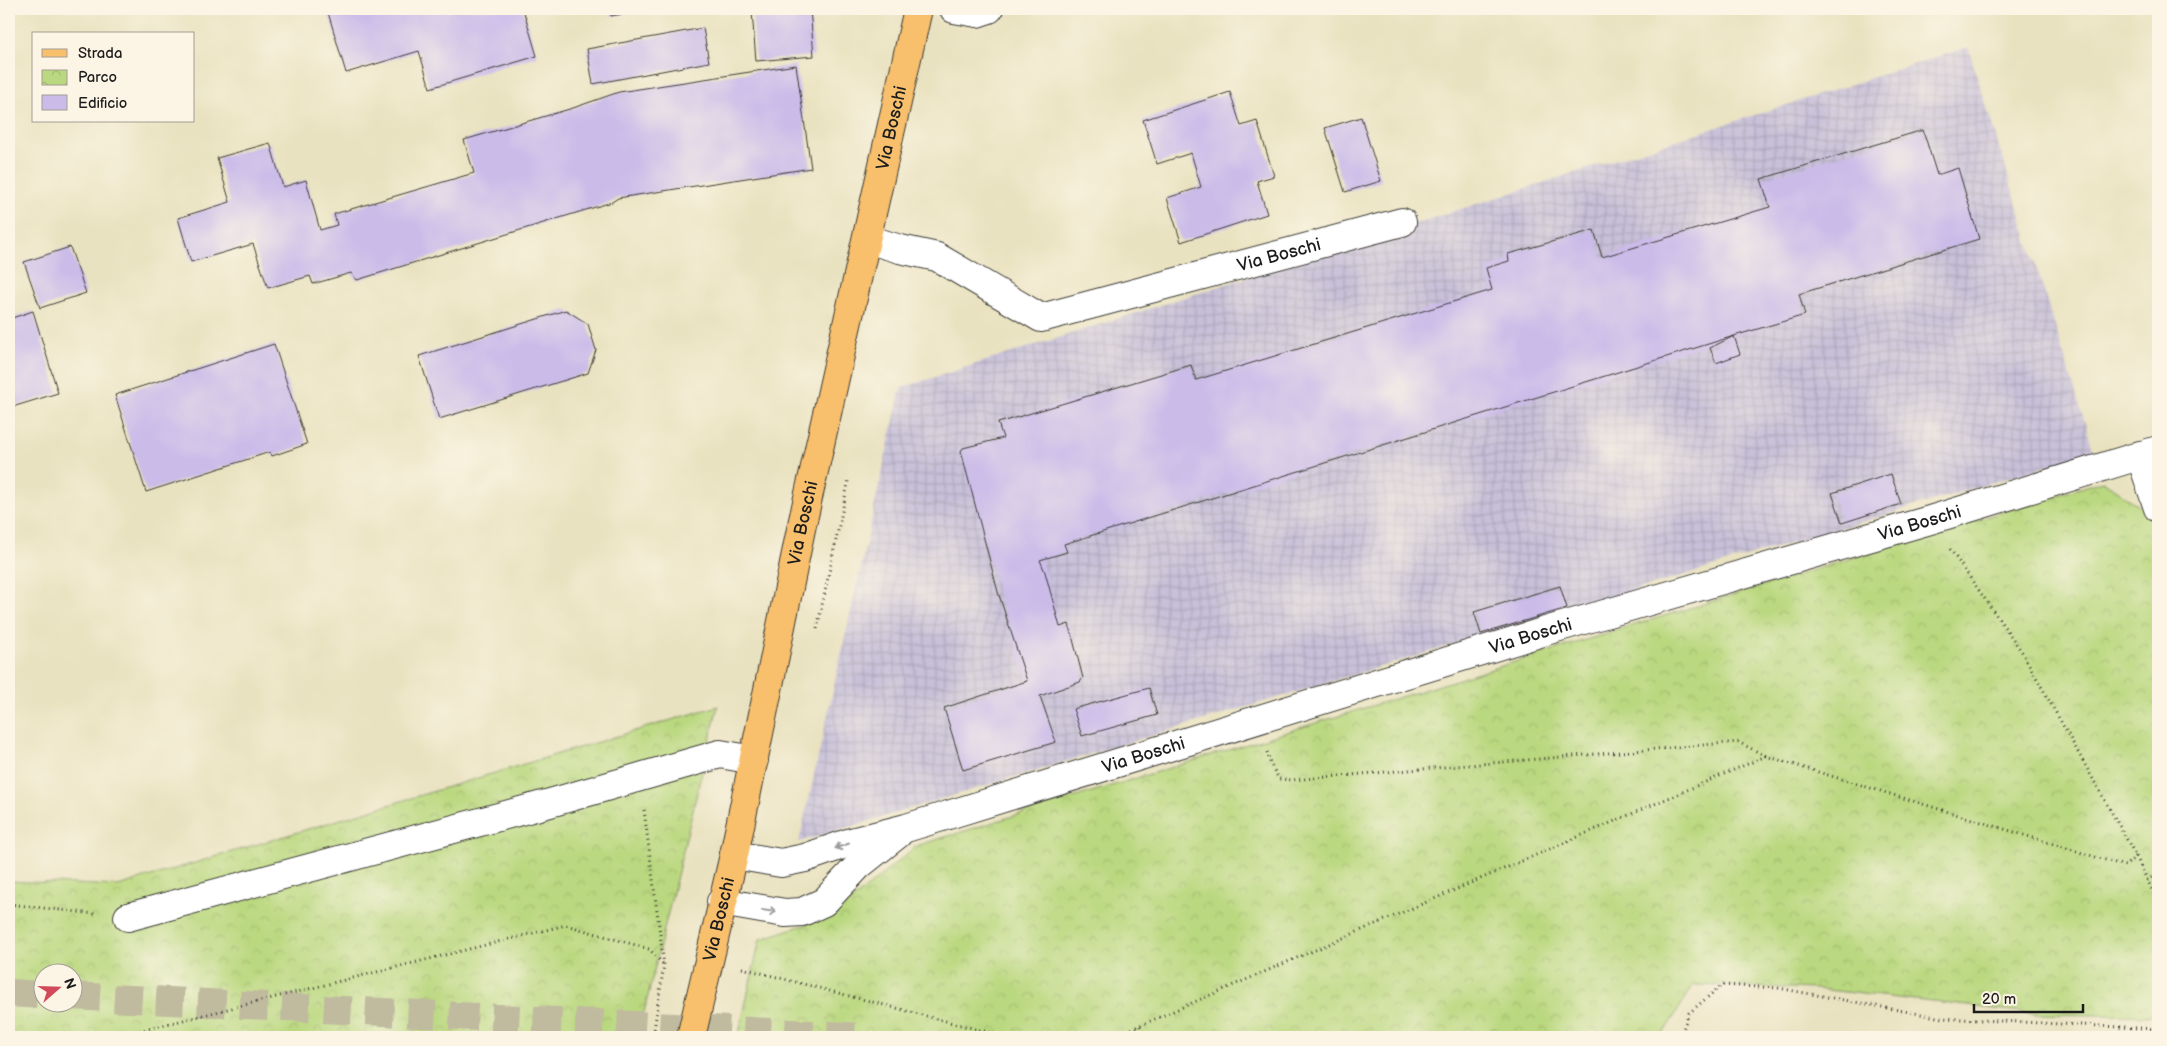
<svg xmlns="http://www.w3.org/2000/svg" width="2167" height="1046" font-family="'Balsamiq Sans',sans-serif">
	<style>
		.industrial { fill: url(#industrial-grid) }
		.park { fill: url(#park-crowns); stroke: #6b7a4e; fill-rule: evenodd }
		.building { fill: #cabbe9 }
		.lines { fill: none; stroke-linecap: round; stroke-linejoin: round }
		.highway-tunnel { stroke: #c0ba9f; stroke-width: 28; stroke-dasharray: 28 14; stroke-linecap: butt }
		.minor-casing { stroke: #3b3a35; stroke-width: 30 }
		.major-casing { stroke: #3b3a35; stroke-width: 30 }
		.path { stroke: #3b3a35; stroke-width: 3; stroke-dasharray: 1 4; stroke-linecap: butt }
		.minor { stroke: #fff; stroke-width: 28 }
		.major { stroke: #f8bf6c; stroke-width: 28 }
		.oneway { stroke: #999 }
		.labels { text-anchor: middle; stroke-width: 4.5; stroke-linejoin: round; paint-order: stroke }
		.street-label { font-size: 18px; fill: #1c1c1c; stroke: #fcf5e5 }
	</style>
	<defs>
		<pattern id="industrial-grid" width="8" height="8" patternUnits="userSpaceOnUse" patternTransform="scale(1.25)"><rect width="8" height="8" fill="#c7c0d8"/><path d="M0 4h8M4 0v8" fill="none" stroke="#aaa4b9"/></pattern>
		<pattern id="park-crowns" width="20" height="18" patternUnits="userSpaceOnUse" patternTransform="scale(1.25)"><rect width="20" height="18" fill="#bad87f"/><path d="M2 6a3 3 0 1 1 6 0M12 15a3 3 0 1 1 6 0" fill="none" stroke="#9fb96d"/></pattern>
	</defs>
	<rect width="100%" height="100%" fill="#fcf5e5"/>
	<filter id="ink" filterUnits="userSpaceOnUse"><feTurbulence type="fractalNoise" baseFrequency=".02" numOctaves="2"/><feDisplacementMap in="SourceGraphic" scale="10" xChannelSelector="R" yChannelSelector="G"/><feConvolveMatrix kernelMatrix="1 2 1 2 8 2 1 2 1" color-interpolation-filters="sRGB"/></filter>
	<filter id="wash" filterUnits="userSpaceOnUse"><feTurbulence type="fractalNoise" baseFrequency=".0096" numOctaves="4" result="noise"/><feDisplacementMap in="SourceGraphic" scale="20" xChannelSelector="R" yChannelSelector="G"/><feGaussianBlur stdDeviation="1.12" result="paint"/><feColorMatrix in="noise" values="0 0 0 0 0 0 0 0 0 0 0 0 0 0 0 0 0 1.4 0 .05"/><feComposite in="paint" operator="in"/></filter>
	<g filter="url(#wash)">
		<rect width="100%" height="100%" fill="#e9e2c0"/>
		<path class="industrial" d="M1968,47l126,405 -1295,390 102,-454z"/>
		<path class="park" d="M2103,481l45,31 10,27v477l-119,-2 -221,-25 -124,-4 -33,52h-923l22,-98 75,-24 81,-69z
			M718,706l-80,331h-629v-156l109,5zM42,974h30v30h-30z"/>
		<g id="blocks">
			<path class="building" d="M327,9h196l14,47 -107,32 -11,-37 -73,22z
				M610,9h36v1l-35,6z
				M793,9h17l4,47 -58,5 -4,-49z
				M703,28l6,34 -116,22 -6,-35z
				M796,65l15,103 -193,30 -6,4 -255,78 -6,-7 -38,11 -3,-8 -42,12 -15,-44 -62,18 -13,-44 52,-16 -13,-44 53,-15 13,44 23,-7 14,50 17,-5 -3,-11 140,-41 -10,-33 109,-32 46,-16z
				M1230,92l11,34 16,-5 17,55 -17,5 10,33 -86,28 -14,-44 34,-11 -10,-34 -34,11 -14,-44z
				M1361,117l20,64 -36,11 -20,-64z
				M1923,130l14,45 21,-7 21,71 -180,55 6,21 -71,21 6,18 -24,9 -6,-15 24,-12 -670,208 3,8 -27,8 5,12 15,55 9,-3 14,54 -3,4 -40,14 16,46 -93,28 -19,-62 83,-27 -29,-89 -37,-141 2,-3 40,-10 -5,-15 193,-58 5,15 296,-90 -6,-22 23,-7 -1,-7 86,-24 8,27 168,-50 -9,-28z
				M70,247l16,46 -46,15 -16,-46z
				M566,310l22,14 8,26 -8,23 -149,46 -20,-63z
				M33,311l25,82 -49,15v-89z
				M274,344l33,100 -35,12 -2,-4 -124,40 -31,-97z
				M1891,474l10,30 -59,19 -10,-30z
				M1560,586l7,22 -86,26 -7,-22z
				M1149,688l8,27 -75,21 -9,-27z"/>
		</g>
	</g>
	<g filter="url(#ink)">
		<use href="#blocks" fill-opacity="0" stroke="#3b3a35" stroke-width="1"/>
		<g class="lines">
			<path class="highway-tunnel" d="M9,993l33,2
				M72,996l795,41"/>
			<g class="minor-casing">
				<g id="minor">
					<path d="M954,9l23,4 12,-4"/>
					<path id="s1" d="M867,239l33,10 37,8 104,61 361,-96"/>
					<path d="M2140,455l18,53"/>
					<path id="s2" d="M734,855l47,8 24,-5 46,-16 55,-14 643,-198 381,-110 228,-70"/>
					<path d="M721,902l64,11 17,-1 22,-10 35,-37 39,-31"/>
					<path d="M128,917l422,-114 170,-49 34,6"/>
				</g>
			</g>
			<g class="major-casing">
				<g id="major">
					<path id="s3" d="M691,1037l43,-182 67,-326 117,-520"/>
				</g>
			</g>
			<path class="path" d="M1950,549l72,103 114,204 22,47
				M817,629l32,-150
				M1267,752l4,13 8,14 13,1 446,-38 28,14
				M644,810l20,155 -11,72
				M2147,881l11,-8
				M9,904l86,10
				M742,968l265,69
				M1140,1026l5,11
				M115,1037l451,-112 83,24 15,16
				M1113,1037l653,-281 359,110 11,-10
				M1680,1037l9,-24 33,-28 56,3 164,30 216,11"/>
			<use href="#minor" class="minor"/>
			<use href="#major" class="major"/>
		</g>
		<defs><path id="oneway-shaft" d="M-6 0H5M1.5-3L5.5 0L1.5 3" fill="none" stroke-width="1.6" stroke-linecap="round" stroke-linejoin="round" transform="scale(1.25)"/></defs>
		<g class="oneway">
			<use href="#oneway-shaft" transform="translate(842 846) rotate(161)"/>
			<use href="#oneway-shaft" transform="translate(769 911) rotate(8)"/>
		</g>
	</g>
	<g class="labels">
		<g class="street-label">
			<text dy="6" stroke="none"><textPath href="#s3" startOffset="931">Via Boschi</textPath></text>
			<text dy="6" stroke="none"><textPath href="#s1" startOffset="439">Via Boschi</textPath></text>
			<text dy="6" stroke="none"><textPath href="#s2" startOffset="1236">Via Boschi</textPath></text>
			<text dy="6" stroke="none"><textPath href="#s3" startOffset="526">Via Boschi</textPath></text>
			<text dy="6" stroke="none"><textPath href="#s2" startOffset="831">Via Boschi</textPath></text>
			<text dy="6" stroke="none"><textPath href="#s2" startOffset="426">Via Boschi</textPath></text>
			<text dy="6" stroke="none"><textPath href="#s3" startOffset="121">Via Boschi</textPath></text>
		</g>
	</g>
	<rect width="2167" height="1046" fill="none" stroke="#fcf5e5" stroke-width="30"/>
	<rect x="32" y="32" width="162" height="90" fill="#fcf5e5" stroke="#a29e95"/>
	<rect x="42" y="49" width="25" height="8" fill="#f8bf6c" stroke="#a29e95"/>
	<text x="78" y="58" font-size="15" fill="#1c1c1c">Strada</text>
	<rect x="42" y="70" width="25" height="15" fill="url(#park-crowns)" stroke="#a29e95"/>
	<text x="78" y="82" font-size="15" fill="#1c1c1c">Parco</text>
	<rect x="42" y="95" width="25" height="15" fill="#cabbe9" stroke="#a29e95"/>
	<text x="78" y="108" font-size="15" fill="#1c1c1c">Edificio</text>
	<g transform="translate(58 988) rotate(70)"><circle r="24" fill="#fcf5e5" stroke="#a29e95"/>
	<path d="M0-4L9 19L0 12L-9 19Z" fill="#d1495b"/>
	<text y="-8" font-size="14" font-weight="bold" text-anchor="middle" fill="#1c1c1c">N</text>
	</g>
	<path d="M1974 1004v8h109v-8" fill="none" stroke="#1c1c1c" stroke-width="2.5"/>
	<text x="1982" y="1004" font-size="15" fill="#1c1c1c" stroke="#fcf5e5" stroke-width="4" paint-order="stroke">20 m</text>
</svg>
